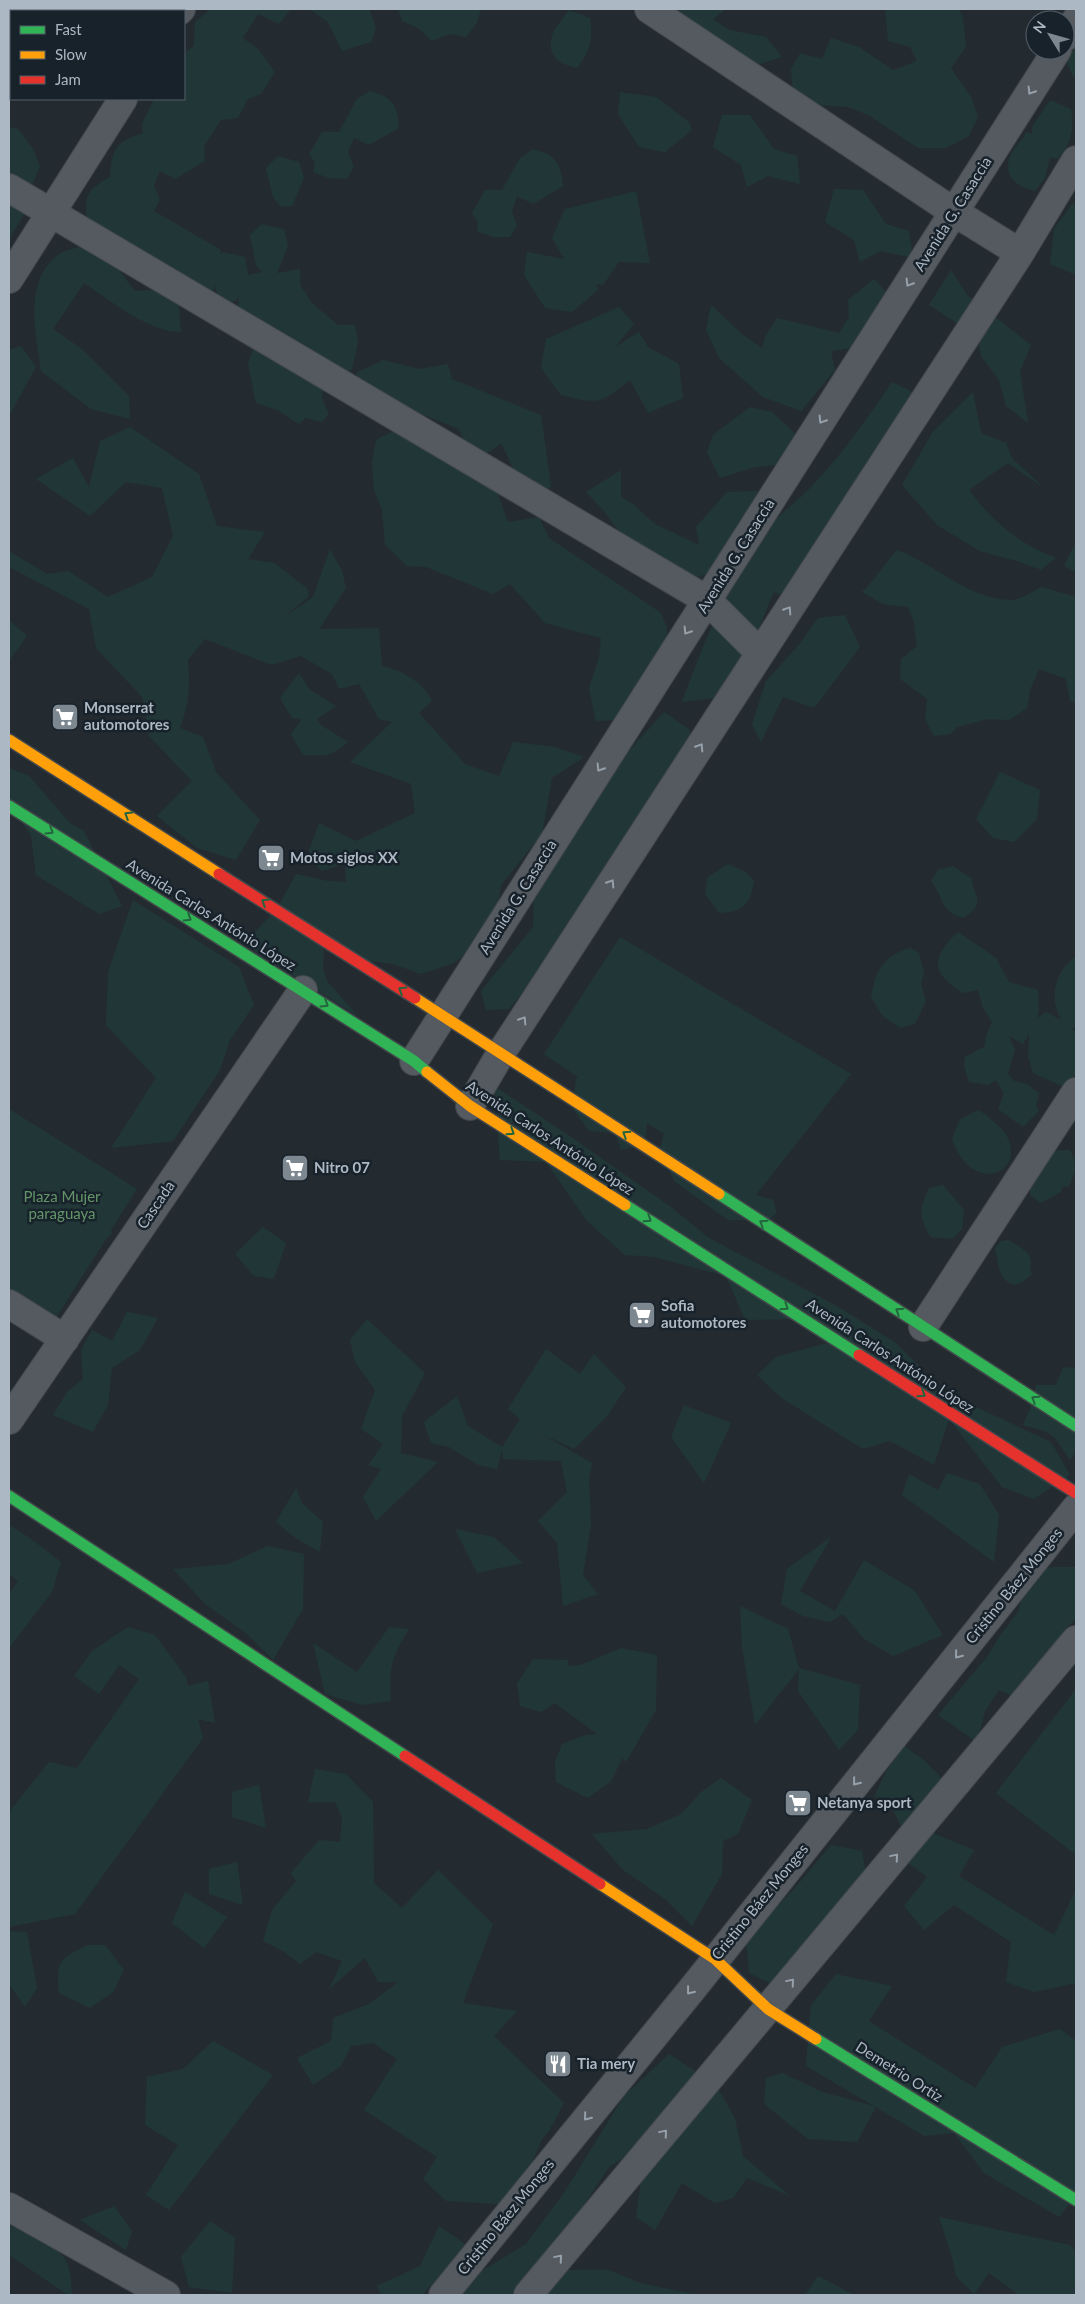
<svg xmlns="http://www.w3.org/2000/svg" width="1085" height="2304" font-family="Lato,sans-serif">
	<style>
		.green { fill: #213737 }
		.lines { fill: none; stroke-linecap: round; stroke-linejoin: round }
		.street-casing { stroke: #42474b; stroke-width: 30 }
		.fast-casing { stroke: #42474b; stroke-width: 14 }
		.slow-casing { stroke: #42474b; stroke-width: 14 }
		.jam-casing { stroke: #42474b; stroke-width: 14 }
		.street { stroke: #545a60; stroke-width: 28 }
		.fast { stroke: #30b455; stroke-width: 11 }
		.slow { stroke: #ff9f0a; stroke-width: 11 }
		.jam { stroke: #e5322d; stroke-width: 11 }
		.oneway { stroke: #96a0ab }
		.oneway2 { stroke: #23643e }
		.labels { text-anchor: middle; stroke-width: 5; stroke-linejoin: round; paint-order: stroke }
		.street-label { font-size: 15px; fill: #acb8c4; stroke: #18222b }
		.poi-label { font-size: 15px; font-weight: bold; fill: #acb8c4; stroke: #18222b; text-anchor: start }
		.park-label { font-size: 15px; fill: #639568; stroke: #18222b }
	</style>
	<rect width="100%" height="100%" fill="#242b30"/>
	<path class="green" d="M211,9h80l-12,15 -21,-10 -15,24 15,11 17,23 -14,22 -13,5 -10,19 -17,2 -17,26 1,15 -30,18 -15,-8 -6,14 6,15 -6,11 67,39 -1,4 3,-2 22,5 3,18 14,-3 -6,-7 -6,-30 12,-11 22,5 4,17 -11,27 23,-4v16l12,18 26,22h17l3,18 -6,26 -18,13 -12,-6v22l7,16 -7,8 -17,-4 -6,6 -22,-14 -21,-7 -8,-39 10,-28 -20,-28 1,-13 -3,6 -10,2 -9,-10 -2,-8 -1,4 -11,10 -116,-74c-2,-29 -3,-33 23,-48 2,-29 6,-35 33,-44l-1,-9 12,-25h30v-37l2,-10 8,-6 1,-24z
		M309,9h60l7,18 -5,15 -29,9 -14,-29z
		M398,9h83l-4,14 -11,14 -16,-3 -18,7 -14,-13 -16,-7z
		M635,9h91l-13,10 16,11 37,7 16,20 -22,7 -35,2z
		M885,9h74l4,10 3,28 -15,21 20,29 7,20 -9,19 -23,12h-28l-48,-32 -22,-9 -28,-2 -27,-10 -2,-26 9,-16 22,6 9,-21 28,9 34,23 24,-9 -7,-14 -22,-6z
		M569,10l21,8c3,21 0,34 -13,50 -16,-3 -31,-12 -25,-32 2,-8 12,-19 17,-26z
		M1076,21v57l-3,-2 -10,-21z
		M370,91c23,6 28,15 29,37l-30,17 -15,-7 -6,14 6,15 -7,12 -18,-1 -16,-6 2,-9 -6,-9 13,-22h17l18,-33z
		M620,92l36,5 33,25 3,8 -27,22 -26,-5 -21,-33z
		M1050,100l21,9c3,22 1,33 -13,50l-8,-2 -5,21 -10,13c-16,-4 -31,-12 -26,-32 3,-9 13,-19 18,-27l5,2v-7z
		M722,115h28l24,34 23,7 3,28 -32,-8 -21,11 -6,-22 -28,-18z
		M9,127l9,2 15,20 7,17 -7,17h-21l-3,-12z
		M533,149c23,6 28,15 30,37l-30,18 -16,-8 -5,15 5,15 -7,11h-17l-16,-6 1,-9 -6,-9 13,-23h17l18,-32z
		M278,156l21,6 5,16 -12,28 -11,1 -8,-10 -7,-29z
		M834,189l29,1 23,34 23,7 4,27 -33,-7 -20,11 -6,-22 -29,-18z
		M636,191l14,72 -31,-1 -16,23 -7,-1 2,6 -26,22 -27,-4 -21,-33 3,-23 37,7 -12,-21 13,-29z
		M9,193l22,10 -19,31 -3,13z
		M1073,203l3,2v70l-26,-11 4,-35z
		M98,243l37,48 42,-2 4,43c-35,-1 -68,-30 -97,-49l-31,46 29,20 47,47 1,23 -39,-10 -50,-38c-5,-36 -18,-90 17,-116 9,-7 29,-9 40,-12z
		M951,270l16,25 64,50 -11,27 8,51 -22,-17 -7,-26 -18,-24 -3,-19 -49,-32z
		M874,279l16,17 -39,52 -20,3 4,19 -34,41 -38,-14 -44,-39 -13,-28 5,-25 32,30 19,13 4,-13 11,-17 62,15 10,-16 -1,-17z
		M619,307l15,17 -19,23 24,-15 9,15 31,17 4,34 -35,15 -18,-33c-31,25 -31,24 -69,15l-20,-27 5,-29z
		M21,346l15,21 -27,49v-66z
		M383,360l37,9 28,-5 4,15 89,36 10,71 -12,15 -22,-25 -16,-33 -10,8 -20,7 -12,-29 -35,-14 -36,-3 -21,-12 -11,-27z
		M892,382l22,11 -47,68 -32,74 -35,69 -26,-12 -44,104 -48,6c21,-57 44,-116 80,-167 14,-19 35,-33 51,-50 30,-32 55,-67 79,-103z
		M973,392l8,41 25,10 6,15 33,31 -37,-26 -39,27c24,32 50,54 87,68l-15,12 -21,-8 -40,-11 -43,-26 -35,-40 30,-52z
		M750,407l22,5 29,27 -25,26 -21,2 -35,11 -13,-26 6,-17z
		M408,424l82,49 18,49 31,-5 10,21 111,74 7,15v11l-47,82 -24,1 -7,-33 10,-31 2,-19 -56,-15 -35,-39 -17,10 -67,-27 -19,-1 -22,-21 -3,-36 -8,-18 -2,-29 4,-22z
		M130,427l69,47 18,52 48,6 -17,27 26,4 33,25 2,8 -26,22 30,-21 17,-48 12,22 4,17 -27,41 60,-1 3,38c18,3 44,18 50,35l-13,12 46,51 34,12 14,-34 42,5 29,10 -32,21 -10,56 -41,51 -7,48 -40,30 -33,11 -28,-10 -41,-5 -28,-18 -1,28 4,12 32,36 -116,-73 33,-34 20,-36 32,7 18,1 -1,-18 -23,7 -15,-15 12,-33 37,18 59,-28 -4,-29 -61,-22 42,-40 -13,-3 -20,-35 -20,5 -7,-15 -31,-18 -30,9 -66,-26 -17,21c2,25 1,45 -8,68l23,9 13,35 44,48 -24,40 -39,-12 -40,-32 35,-35 -43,-45 -6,-38 -47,-50 -7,-39 -80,-42v-16l38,23 21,-3 40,26 44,-20 21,-41 -11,-48 -36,-6 -36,34 -54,-37 37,-21 16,29 11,-46z
		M621,470v27l12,7 22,20 44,21 -3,-18 31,-35 30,-1 -6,39 -41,43 -32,10 -51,-40 -23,-32 -18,-19z
		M1076,542v30l-12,-6z
		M897,550c38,14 71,49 113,50 9,1 23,-9 32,-13l34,10v106l-6,-2 -4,-22 -27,-10 -9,21 -3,18 -18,12 -21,-1 -31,8 -7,7 -16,2 -9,-17 2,-20 -27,-20 1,-20 16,-13 -3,-24 -6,-15 -25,-3 -21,-12c14,-13 22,-28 35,-42z
		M845,615l15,32 -46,61 -31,-11 -22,45 -9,-18 14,-43 32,-35 20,-28z
		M9,620l18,16 -18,25z
		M299,673l10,16 27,17 -19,13 4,6 27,17c-18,15 -22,14 -45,13l-12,-21 11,-15 -10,-1 -12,-20z
		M664,712l26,18 2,43 -116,157 -67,79 -23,1 -5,-19 52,-64 2,-53 54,-79z
		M9,768l20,8 41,47 14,8 38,75 -23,8 -63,-39 -5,-40 -22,-30z
		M1000,772l40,18 -3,29 -23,23 -21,-4 -17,-19z
		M728,864l18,8 8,9c-4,25 -12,31 -35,32l-14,-19 3,-17z
		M953,866l19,13c1,17 16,24 -9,39 -24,-7 -18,-20 -32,-37l7,-11z
		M133,900l106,67 15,38 -24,35 -10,30 -47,71 -62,7 45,-70 -50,-53 2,-53z
		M958,932l38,26 13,24 29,8 1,20 -2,8 9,-6 15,8c-12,-24 -7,-47 15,-64v72h-5l5,4v42l-6,9 -8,3 -29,-13 -5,-17 1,-22 -6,10 -14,-8 6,13 -7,25 6,7 13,3 12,9 -3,13 3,5 -16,16 -25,-18 6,-16 -8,-13 -8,5 -19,-3 -5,-16 1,-9 20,-11 1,-10 6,-14 -9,-14 -5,-18 -15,3c-33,-20 -32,-36 -5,-61z
		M620,937l231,137 -95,121 17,5 4,13 -9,7h-40l-54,-39 -14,-31 4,-16 -17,-11 -2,22 -24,5 -6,-17 -26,-2 -17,-23 4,-29 2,-2 -34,-23z
		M910,948l9,5 5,20 -3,11 5,17 -11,23 -15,4 -18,-13 -11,-18c5,-27 12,-41 39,-49z
		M494,1086l70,46 107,75 38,31 128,68 59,37 50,50 105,49 19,33 -36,24 -32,-12 -53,-68 -15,46 -44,-24 -27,8 -83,-52 -23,-22 19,-18 54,-15 -35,-23 -50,1 -19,-44 -72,-19 -29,-2 -38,-34 -41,-59 -46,-2z
		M9,1109l128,80 -26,41 1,3 -6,6 -56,88 -41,-26z
		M979,1110c9,7 19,14 26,23 25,38 -32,66 -53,6l8,-20z
		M1070,1150c8,15 6,24 -2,37l-5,-1 -2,6 -20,11 -10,-7 -5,-17 23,-28z
		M943,1185l21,25 -2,19 -10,10 -21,-2c-13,-20 -12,-28 -2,-49z
		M263,1227l23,16 -12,36 -20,-3 -19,-22z
		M1009,1240c11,9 26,11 21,30l2,4 -11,9 -7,2c-18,-7 -14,-21 -19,-37l6,-7z
		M127,1312l31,6 -18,32 -28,18 -4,37 -15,27 -40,-17 14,-23 16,-13 -2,-29 11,-20 20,11z
		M367,1319l58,54 -23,43 -1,37 37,9 -62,59 -13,-24 18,-28 -13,-4 15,-21 -22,-15 14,-39 -20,-28 -5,-22z
		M546,1349l34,25 14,-20 32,33 -18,28 -34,34 -34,-16 52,30 -3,15 2,46 -8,51 15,19 -35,12 -6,-63 -19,-22 29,-29 -6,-31 -58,-2 -1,-10 -5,20 -19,-4 -29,-18 -18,-4 -7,-21 33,-26 11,30 34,21 18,-28 -12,-10z
		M1063,1367l13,1v84l-6,8 -15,-22 -8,-6 -24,-7 7,-16 6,-24h20z
		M684,1405l47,18 -27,60 -33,-46z
		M947,1473l33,11 19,31 -5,47 -92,-67 7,-21 29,16z
		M296,1488l6,15 21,19 -3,30 -23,-13 -21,-17z
		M9,1525l21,13 31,24 -9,30 -43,56v-54l9,-13 -9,-7z
		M455,1529l39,8 29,26 -46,10z
		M831,1537l-31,54 35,20 29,-51 51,31 28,44 -50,21 -29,-17 -21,-25 -13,8 -27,-6 -22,-12 6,-35z
		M268,1546l36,8 -1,55 -30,51 -26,-26 -42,-30 -32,-35 55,-5z
		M1053,1567h23v52l-10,9 -14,27 -36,42 -17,-7 -14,21 -8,31 -39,-27 49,-58 13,-21 19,-26 9,-40z
		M740,1606l48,23 11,39 61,17 -2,45 -19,20 -41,-59 1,-22 -44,56 -13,-78z
		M128,1627l27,8 31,42 2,9 20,-5 7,42 -17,-4 5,19 -128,176 -66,13v-115l40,-50 28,6 62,-89 -20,-14 -20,29 -25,-18 18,-25z
		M389,1627l20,2c-18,30 -20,37 -18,72l-29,4 -37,-11 -12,-51 44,29z
		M621,1648l36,7 -1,55 -30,52 -8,-8 4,5 -11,22 -23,17 -32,-16 -1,-21 7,-17 23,-9 12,-1 -42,-31 -14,9 -21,-6 -3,-22 16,-25 35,1 1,6 12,-1z
		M1076,1689v166l-80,-62z
		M904,1746l21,15 24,25 -44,48 -12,-24 -19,-14 12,-24z
		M315,1769l31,5 27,28 1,81 28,25 36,-38 55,54 -30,79 54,8 -23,25 70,67 -15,28 -7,8 -28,66 -68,-4 -23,-22 14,-22 -73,-47 33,-51 -24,-16 -22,3 -10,20 -28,19 -16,-27 34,-17 2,-23 36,-14 29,-22h-20l-13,-24 -36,31 13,-28 -26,-9 -16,12 -17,-13 -20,-10 9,-31 24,-29 -5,-8 28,-33 21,2 2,-24 -7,-16h-27z
		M721,1778l31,22 -14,34 -15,7 -1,33 -30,52 -27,-27 -42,-29 -31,-36 55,-5 34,-15 20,-22z
		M259,1785l7,43 -34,-11v-25z
		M923,1829l51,21 -15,26 95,59 22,-45v93l-42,9 -28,-10 5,-40 -57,-37 -30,25 -20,-24 23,-29 -27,-20z
		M831,1845l31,6 6,33 -58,76 -40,23 -21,-10 -3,-36 47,-47z
		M237,1862l6,43 -34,-11v-25z
		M185,1892l42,25 -23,31 -32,-25z
		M9,1931l18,1 10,56 -12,19 -16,-23z
		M88,1945h17l19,25 -11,22 -23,16 -31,-15c-3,-32 1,-35 29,-48z
		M836,1974l56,12 -23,35 106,67 27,-41 58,-18 16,12v154l-17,22 -75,-44 -30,-40 -30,3 -48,-29 -19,35 -49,-3 -44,-35 2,-26 17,-5 39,19 52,14 -68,-40 5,-61z
		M213,2041l60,34 -104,135 -23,-15 32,-50 -33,-20 2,-48 36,-8z
		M669,2054l26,17 -11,34 28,-27 23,40 8,38 47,40 -43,-18 -14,20 -18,5 -33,-20 -27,47 -19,-13 8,-59 7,-18 -42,27 -85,128h-82l84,-51 38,-51 60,-97z
		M114,2206l18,25 -6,19 -46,-30z
		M939,2217l131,28 6,7v43h-57l-30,-22 -15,21 -18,-18 -4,-19z
		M210,2221l25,17 -3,55 -43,-6 -8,-30z
		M9,2226c14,3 42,18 52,28 10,9 10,28 11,41h-4l-59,-40z
		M439,2226l26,18 -15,21 -28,30h-41l-4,-9 43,-20z
		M551,2270h58l31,13 57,12h-168z
		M818,2276l36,19h-49z"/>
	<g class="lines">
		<g class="street-casing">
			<path id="street" d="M649,9l305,203 66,41
				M179,11l2,-2
				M1065,37l11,-17
				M9,188l698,412 53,53
				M9,279l114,-180
				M414,1061l643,-1011
				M470,1106l31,-53 519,-800 56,-93
				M9,1304l56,35
				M923,1327l153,-235
				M9,1420l294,-430
				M9,2207l157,88
				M443,2295l250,-307 383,-480
				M528,2295l548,-655"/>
		</g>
		<g class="fast-casing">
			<path id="fast" d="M9,806l405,255 13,11
				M719,1194l357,232
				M625,1205l234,150
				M9,1496l396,260
				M816,2039l260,161"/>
		</g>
		<g class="slow-casing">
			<path id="slow" d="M9,740l210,134
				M415,998l304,196
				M427,1072l43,34 155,99
				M600,1884l115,75 53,50 48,30"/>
		</g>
		<g class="jam-casing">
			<path id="jam" d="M219,874l196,124
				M859,1355l217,138
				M405,1756l195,128"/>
		</g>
		<use href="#street" class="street"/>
		<use href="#fast" class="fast"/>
		<use href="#slow" class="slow"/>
		<use href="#jam" class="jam"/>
	</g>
	<defs><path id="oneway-chevron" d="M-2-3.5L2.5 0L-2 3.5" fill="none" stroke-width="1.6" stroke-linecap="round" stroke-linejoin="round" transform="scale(1.25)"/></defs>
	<g class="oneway">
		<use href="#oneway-chevron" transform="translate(1031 91) rotate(122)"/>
		<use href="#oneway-chevron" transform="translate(909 283) rotate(122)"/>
		<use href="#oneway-chevron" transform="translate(822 420) rotate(122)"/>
		<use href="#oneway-chevron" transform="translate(788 610) rotate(-57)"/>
		<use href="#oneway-chevron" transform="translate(687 631) rotate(122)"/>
		<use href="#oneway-chevron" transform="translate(700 747) rotate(-57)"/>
		<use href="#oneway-chevron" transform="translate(600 768) rotate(122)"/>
		<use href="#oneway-chevron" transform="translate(611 883) rotate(-57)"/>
		<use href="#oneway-chevron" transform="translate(523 1020) rotate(-57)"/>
		<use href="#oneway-chevron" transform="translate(958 1655) rotate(129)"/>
		<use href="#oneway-chevron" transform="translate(856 1782) rotate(129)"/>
		<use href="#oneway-chevron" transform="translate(895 1857) rotate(-50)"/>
		<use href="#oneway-chevron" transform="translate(791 1982) rotate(-50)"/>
		<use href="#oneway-chevron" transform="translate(690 1991) rotate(128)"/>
		<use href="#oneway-chevron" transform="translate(587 2117) rotate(129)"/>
		<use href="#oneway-chevron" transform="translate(664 2133) rotate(-50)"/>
		<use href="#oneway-chevron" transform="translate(559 2258) rotate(-50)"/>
	</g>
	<g class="oneway2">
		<use href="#oneway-chevron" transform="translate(128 815) rotate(-148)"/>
		<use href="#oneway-chevron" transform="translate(50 831) rotate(32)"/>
		<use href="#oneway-chevron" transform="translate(265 902) rotate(-148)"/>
		<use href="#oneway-chevron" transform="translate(188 918) rotate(32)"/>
		<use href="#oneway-chevron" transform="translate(402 990) rotate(-148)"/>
		<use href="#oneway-chevron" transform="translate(325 1004) rotate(32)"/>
		<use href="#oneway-chevron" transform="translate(511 1132) rotate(33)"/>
		<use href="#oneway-chevron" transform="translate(626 1134) rotate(-147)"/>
		<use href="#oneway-chevron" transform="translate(648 1219) rotate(33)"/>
		<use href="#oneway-chevron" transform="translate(763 1223) rotate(-147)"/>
		<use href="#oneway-chevron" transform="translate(785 1307) rotate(33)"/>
		<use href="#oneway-chevron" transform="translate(899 1311) rotate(-147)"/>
		<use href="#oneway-chevron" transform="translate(922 1394) rotate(33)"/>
		<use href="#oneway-chevron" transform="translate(1035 1399) rotate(-147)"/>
	</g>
	<defs>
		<g id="supermarket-square" transform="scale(1.4375)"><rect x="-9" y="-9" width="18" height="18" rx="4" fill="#7c8790" stroke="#18222b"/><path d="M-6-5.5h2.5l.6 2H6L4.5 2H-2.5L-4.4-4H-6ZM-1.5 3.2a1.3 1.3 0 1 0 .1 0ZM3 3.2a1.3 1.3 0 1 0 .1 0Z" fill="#fff"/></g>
		<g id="restaurant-square" transform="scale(1.4375)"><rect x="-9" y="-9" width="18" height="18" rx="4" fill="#7c8790" stroke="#18222b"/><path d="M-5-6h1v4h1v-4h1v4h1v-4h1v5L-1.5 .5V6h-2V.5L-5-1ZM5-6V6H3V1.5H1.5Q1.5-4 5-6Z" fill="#fff"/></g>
	</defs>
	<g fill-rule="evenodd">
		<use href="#supermarket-square" x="65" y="717"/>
		<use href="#supermarket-square" x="271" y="858"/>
		<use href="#supermarket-square" x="295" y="1168"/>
		<use href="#supermarket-square" x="642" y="1315"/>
		<use href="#supermarket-square" x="798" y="1803"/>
		<use href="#restaurant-square" x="558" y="2064"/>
	</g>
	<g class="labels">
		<g class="street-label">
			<text transform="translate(953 214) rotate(-58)" y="5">Avenida G. Casaccia</text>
			<text transform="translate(736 556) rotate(-58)" y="5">Avenida G. Casaccia</text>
			<text transform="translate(518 897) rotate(-58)" y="5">Avenida G. Casaccia</text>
			<text transform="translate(211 915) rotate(32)" y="5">Avenida Carlos António López</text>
			<text transform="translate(550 1138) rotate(33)" y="5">Avenida Carlos António López</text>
			<text transform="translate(156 1205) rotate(-56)" y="5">Cascada</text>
			<text transform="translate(890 1356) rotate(33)" y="5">Avenida Carlos António López</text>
			<text transform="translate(1014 1586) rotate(-51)" y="5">Cristino Báez Monges</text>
			<text transform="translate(760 1902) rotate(-51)" y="5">Cristino Báez Monges</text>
			<text transform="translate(899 2072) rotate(32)" y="5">Demetrio Ortiz</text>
			<text transform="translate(506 2217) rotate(-51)" y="5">Cristino Báez Monges</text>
		</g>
		<g class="poi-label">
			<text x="84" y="713">Monserrat<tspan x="84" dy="17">automotores</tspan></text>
			<text x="290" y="863">Motos siglos XX</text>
			<text x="314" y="1173">Nitro 07</text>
			<text x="661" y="1311">Sofia<tspan x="661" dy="17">automotores</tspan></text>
			<text x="817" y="1808">Netanya sport</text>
			<text x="577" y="2069">Tia mery</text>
		</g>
		<g class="park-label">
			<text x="62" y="1202">Plaza Mujer<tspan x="62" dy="17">paraguaya</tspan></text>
		</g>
	</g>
	<rect width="1085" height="2304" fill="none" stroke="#acb8c4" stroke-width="20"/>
	<rect x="10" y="10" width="175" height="90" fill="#18222b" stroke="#535e68"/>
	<rect x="20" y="26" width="25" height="8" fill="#30b455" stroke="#535e68"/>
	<text x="55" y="35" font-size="15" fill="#acb8c4">Fast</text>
	<rect x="20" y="51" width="25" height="8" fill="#ff9f0a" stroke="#535e68"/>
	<text x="55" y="60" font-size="15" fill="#acb8c4">Slow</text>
	<rect x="20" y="76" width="25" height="8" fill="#e5322d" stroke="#535e68"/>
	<text x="55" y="85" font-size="15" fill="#acb8c4">Jam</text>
	<g transform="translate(1050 35) rotate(307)"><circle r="24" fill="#18222b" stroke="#535e68"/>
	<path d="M0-4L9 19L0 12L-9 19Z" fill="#7c8790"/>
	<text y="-8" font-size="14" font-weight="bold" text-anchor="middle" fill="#acb8c4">N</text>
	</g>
</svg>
